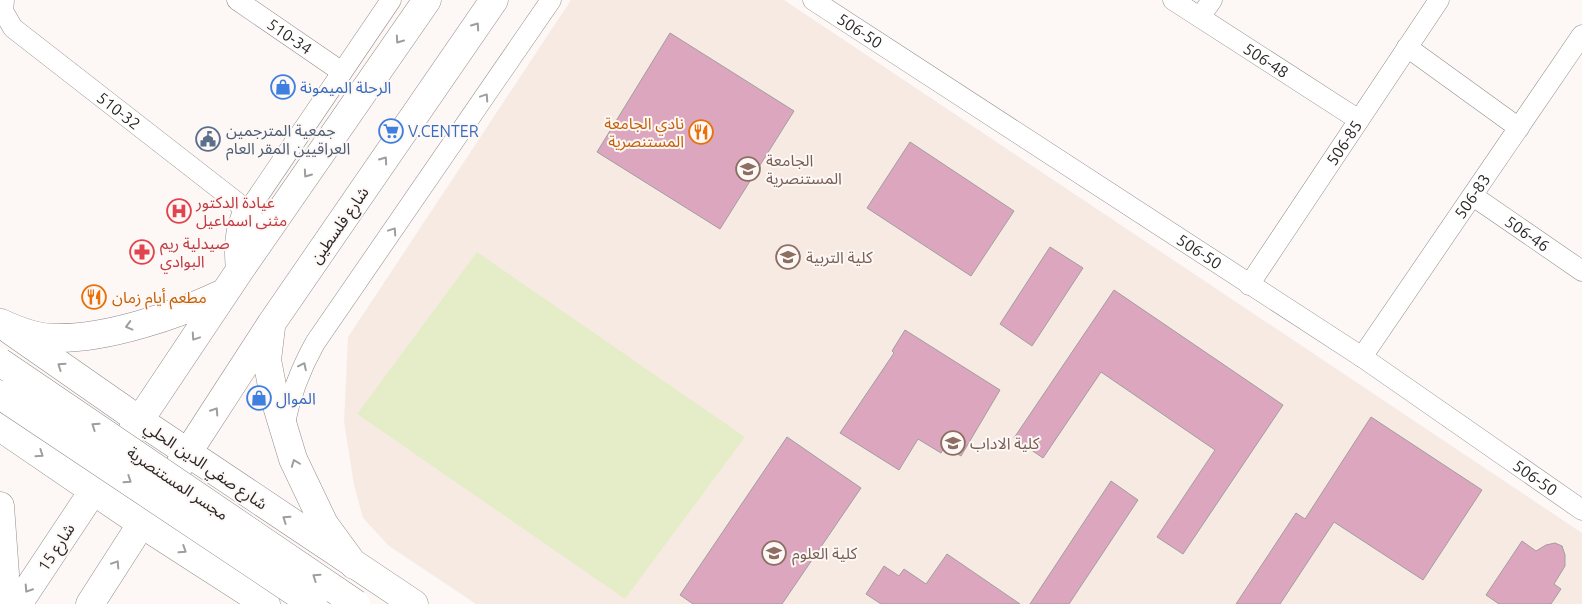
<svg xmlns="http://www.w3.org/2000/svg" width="1582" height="604" font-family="Ubuntu,'Noto Sans Arabic',sans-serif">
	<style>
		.built { fill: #f7eae3 }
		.green { fill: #e4edc8 }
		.building { fill: #dca7be; stroke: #a29d9f }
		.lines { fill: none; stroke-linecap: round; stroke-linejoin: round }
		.street-casing { stroke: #928d8b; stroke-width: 21 }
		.secondary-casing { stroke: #928d8b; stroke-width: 29 }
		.primary-casing { stroke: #928d8b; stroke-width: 29 }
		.street { stroke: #fff; stroke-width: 20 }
		.secondary { stroke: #fff; stroke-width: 28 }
		.primary { stroke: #fff; stroke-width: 28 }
		.primary-bridge-casing { stroke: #928d8b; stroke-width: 29; stroke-linecap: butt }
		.primary-bridge { stroke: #fff; stroke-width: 28 }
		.oneway { stroke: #9f9e9e }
		.labels { text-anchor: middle; stroke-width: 4; stroke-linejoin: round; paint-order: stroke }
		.street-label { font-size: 16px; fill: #2a2827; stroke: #fdf8f5 }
		.shop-label { font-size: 16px; fill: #366cbe; stroke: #fdf8f5; text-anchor: start }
		.food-label { font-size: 16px; fill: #c56008; stroke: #fdf8f5; text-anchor: end }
		.service-label { font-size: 16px; fill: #4e5e75; stroke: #fdf8f5; text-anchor: start }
		.education-label { font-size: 16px; fill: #785e54; stroke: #fdf8f5; text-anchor: start }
		.health-label { font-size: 16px; fill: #be3a42; stroke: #fdf8f5; text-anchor: start }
	</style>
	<rect width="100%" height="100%" fill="#fdf8f5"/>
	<path class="built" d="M571,0h213l798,533v71h-1106l-87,-58 -26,-28 -9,-33 -10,-63 4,-85z"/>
	<path class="green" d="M477,252l268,185 -120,162 -268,-185z"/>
	<path class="building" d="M670,33l124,78 -74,118 -123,-77z
		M910,142l104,69 -43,65 -104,-68z
		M1050,247l33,21 -51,78 -32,-22z
		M1114,290l169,115 -100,149 -26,-17 58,-87 -114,-78 -58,86 -29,-20z
		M905,330l95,60 -39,66 -16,-10 -4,7 -23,-14 -19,31 -59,-37 54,-80 -2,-2z
		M1371,417l111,73 -59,90 -89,-58 -54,82h-44l60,-91 9,6z
		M787,437l74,51 -79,116h-89l-13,-9z
		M1111,481l27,19 -69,104h-39z
		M1522,541l14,10 10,-6 9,-2 7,3 3,9v11l-11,18 7,5 -10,15h-52l-13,-9z
		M947,554l73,50h-139l-15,-10 18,-28 15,10 5,-7 22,15z"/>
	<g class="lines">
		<g class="street-casing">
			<g id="street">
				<path id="s1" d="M4,0l-1,11 10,17 235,183 143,-211"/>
				<path id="s2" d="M237,0l105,72"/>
				<path id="s3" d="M813,0l549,357 220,153"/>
				<path id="s4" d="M1173,0l186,120"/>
				<path d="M1200,17l12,-17"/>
				<path d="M1407,47l112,81"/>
				<path id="s5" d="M1473,196l109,75"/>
				<path id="s6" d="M1249,285l190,-285"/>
				<path id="s7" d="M1362,357l220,-322"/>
				<path d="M284,427c6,-31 16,-57 31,-84l236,-343"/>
			</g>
		</g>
		<g class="secondary-casing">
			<path id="secondary" d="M10,330l129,90 275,184
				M0,427l142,97 124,80"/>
		</g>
		<g class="primary-casing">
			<path id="primary" d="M240,270c-2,-21 -2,-40 8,-59
				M1,323c17,8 35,15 54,15 53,1 122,-23 169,-45
				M271,327l-4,33 7,36 19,63 31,65 30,41
				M131,433l109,-163 187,-270
				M179,466l92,-142 223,-324
				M0,506l5,68 -2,30
				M18,604l85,-128
				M90,604l61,-95"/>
		</g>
		<use href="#street" class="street"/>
		<use href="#secondary" class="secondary"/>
		<use href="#primary" class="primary"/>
		<g class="primary-bridge-casing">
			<path id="primary-bridge" d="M0,362l356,242
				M0,395l313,209"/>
		</g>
		<use href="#primary-bridge" class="primary-bridge"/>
	</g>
	<defs><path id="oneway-chevron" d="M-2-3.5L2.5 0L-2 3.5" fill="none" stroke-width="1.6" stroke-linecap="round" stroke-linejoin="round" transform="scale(1.25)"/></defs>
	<g class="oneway">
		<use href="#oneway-chevron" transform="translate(476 26) rotate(-55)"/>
		<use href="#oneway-chevron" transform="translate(399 40) rotate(125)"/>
		<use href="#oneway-chevron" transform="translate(485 97) rotate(-56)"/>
		<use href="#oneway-chevron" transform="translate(384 160) rotate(-55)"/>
		<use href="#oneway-chevron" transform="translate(307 174) rotate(125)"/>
		<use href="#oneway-chevron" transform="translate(393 231) rotate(-56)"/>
		<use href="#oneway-chevron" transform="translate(129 326) rotate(165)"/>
		<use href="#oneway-chevron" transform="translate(195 337) rotate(124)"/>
		<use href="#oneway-chevron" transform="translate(61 366) rotate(-145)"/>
		<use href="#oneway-chevron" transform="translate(303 366) rotate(-64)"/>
		<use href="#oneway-chevron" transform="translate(215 411) rotate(-57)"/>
		<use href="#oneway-chevron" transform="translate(95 426) rotate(-146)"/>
		<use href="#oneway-chevron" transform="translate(40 454) rotate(34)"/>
		<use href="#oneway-chevron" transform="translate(295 463) rotate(-111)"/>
		<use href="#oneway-chevron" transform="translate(128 480) rotate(34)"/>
		<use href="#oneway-chevron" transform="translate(286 519) rotate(-146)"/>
		<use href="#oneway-chevron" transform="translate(183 550) rotate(33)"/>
		<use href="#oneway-chevron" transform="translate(116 564) rotate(-57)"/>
		<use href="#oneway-chevron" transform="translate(316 577) rotate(-146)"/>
		<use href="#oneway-chevron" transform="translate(28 589) rotate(123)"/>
	</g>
	<defs>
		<g id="shop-ring" transform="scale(1.25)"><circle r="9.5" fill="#fdf8f5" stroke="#3f7fe0" stroke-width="1.5"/><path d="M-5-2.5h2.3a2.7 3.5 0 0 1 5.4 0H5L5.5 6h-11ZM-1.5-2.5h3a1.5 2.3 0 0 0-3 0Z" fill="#3f7fe0"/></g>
		<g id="supermarket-ring" transform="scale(1.25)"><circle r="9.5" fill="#fdf8f5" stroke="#3f7fe0" stroke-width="1.5"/><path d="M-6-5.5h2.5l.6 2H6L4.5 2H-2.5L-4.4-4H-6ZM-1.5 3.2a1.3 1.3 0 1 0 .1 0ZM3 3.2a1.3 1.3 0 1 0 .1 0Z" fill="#3f7fe0"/></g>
		<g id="restaurant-ring" transform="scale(1.25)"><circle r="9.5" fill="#fdf8f5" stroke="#e8710a" stroke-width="1.5"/><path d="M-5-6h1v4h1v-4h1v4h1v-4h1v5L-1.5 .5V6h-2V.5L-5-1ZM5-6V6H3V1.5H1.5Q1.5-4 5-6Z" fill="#e8710a"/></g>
		<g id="civic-ring" transform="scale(1.25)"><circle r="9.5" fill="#fdf8f5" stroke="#5c6f8a" stroke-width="1.5"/><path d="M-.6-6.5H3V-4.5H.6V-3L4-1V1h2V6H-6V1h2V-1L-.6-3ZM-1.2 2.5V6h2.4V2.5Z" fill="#5c6f8a"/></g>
		<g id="university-ring" transform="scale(1.25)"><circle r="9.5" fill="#fdf8f5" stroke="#8d6e63" stroke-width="1.5"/><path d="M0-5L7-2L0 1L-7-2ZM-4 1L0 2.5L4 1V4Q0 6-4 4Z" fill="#8d6e63"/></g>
		<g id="hospital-ring" transform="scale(1.25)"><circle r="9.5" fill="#fdf8f5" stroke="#e0444e" stroke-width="1.5"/><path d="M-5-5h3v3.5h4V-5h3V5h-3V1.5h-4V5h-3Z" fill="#e0444e"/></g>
		<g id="pharmacy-ring" transform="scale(1.25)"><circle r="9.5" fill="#fdf8f5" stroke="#e0444e" stroke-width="1.5"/><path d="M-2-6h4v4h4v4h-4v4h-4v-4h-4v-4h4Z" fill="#e0444e"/></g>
	</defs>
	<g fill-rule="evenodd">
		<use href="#shop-ring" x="283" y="87"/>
		<use href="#supermarket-ring" x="391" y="131"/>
		<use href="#restaurant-ring" x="701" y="132"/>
		<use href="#civic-ring" x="208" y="139"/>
		<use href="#university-ring" x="748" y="169"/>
		<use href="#hospital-ring" x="179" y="211"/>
		<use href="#pharmacy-ring" x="142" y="252"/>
		<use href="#university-ring" x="788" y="257"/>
		<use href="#restaurant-ring" x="94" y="297"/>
		<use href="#shop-ring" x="259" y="398"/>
		<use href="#university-ring" x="953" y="443"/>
		<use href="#university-ring" x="774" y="553"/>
	</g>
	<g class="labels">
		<g class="street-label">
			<text dy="6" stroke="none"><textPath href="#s3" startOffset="56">506-50</textPath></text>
			<text dy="6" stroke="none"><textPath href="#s2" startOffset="64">510-34</textPath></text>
			<text dy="6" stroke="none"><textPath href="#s4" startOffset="111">506-48</textPath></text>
			<text dy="6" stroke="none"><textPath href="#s1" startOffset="165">510-32</textPath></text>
			<text dy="6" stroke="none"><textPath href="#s6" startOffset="171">506-85</textPath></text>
			<text dy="6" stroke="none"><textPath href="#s7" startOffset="195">506-83</textPath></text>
			<text transform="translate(339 225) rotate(-55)" y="6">شارع فلسطين</text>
			<text dy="6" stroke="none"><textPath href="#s5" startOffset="66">506-46</textPath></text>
			<text dy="6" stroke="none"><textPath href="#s3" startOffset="461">506-50</textPath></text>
			<text transform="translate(206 465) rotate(34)" y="6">شارع صفي الدين الحلي</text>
			<text dy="6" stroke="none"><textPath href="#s3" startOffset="866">506-50</textPath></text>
			<text transform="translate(178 483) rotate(34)" y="6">مجسر المستنصرية</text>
			<text transform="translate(56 547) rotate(-57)" y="6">شارع 15</text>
		</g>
		<g class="shop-label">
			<text x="300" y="93">الرحلة الميمونة</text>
			<text x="408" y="137">V.CENTER</text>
			<text x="276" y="404">الموال</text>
		</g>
		<g class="food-label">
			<text x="684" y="129">نادي الجامعة<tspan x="684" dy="18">المستنصرية</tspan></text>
			<text x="112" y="303" text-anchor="start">مطعم أيام زمان</text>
		</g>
		<g class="service-label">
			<text x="226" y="136">جمعية المترجمين<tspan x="226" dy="18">العراقيين المقر العام</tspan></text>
		</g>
		<g class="education-label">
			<text x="766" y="166">الجامعة<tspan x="766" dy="18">المستنصرية</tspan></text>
			<text x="806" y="263">كلية التربية</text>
			<text x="970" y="449">كلية الاداب</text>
			<text x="792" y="559">كلية العلوم</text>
		</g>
		<g class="health-label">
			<text x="196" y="208">عيادة الدكتور<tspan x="196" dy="18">مثنى اسماعيل</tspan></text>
			<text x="160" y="249">صيدلية ريم<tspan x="160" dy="18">البوادي</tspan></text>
		</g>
	</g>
</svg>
